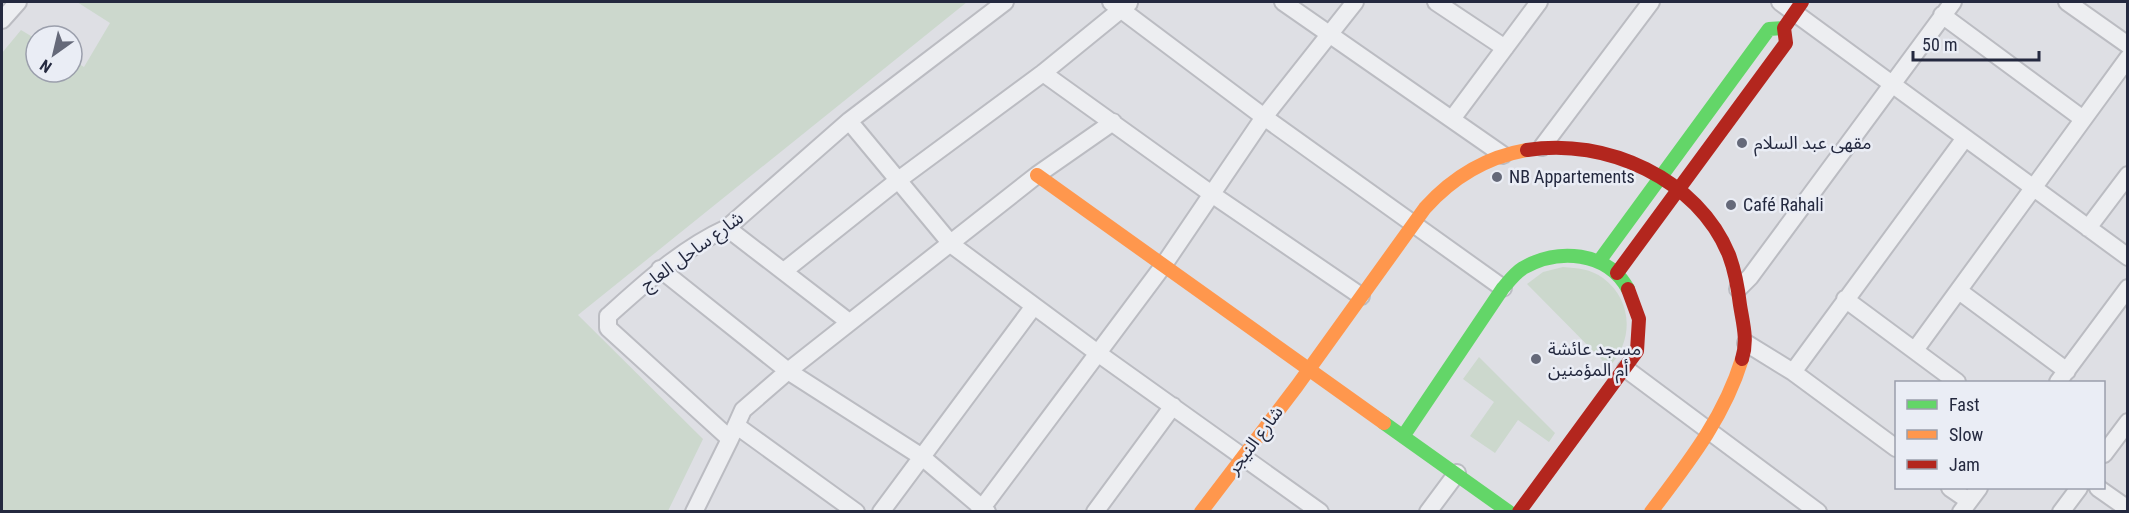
<svg xmlns="http://www.w3.org/2000/svg" width="2129" height="513" font-family="'Roboto Condensed','Noto Sans Arabic',sans-serif">
	<style>
		.green { fill: #ccd8cd }
		.lines { fill: none; stroke-linecap: round; stroke-linejoin: round }
		.street-casing { stroke: #bbbcc2; stroke-width: 20 }
		.street { stroke: #edeef1; stroke-width: 16 }
		.fast { stroke: #63d668; stroke-width: 14 }
		.slow { stroke: #ff974d; stroke-width: 14 }
		.jam { stroke: #b3261e; stroke-width: 14 }
		.poi-dot { fill: #656979; stroke: #eaedf5; stroke-width: 2 }
		.labels { text-anchor: middle; stroke-width: 5; stroke-linejoin: round; paint-order: stroke }
		.poi-label { font-size: 18px; fill: #24293f; stroke: #eaedf5; text-anchor: start }
		.street-label { font-size: 18px; fill: #24293f; stroke: #eaedf5 }
	</style>
	<rect width="100%" height="100%" fill="#dedfe4"/>
	<path class="green" d="M77,2h890l-389,313 125,124 -35,72h-666v-458l19,-23 15,9v33h36v-12l12,7 26,-44z
		M1563,267c14,1 28,2 40,11 30,22 31,63 6,89l-82,-83 16,-12z
		M1479,357l76,76 -6,9 -31,-22 -23,33 -25,-17 24,-34 -31,-23z"/>
	<g class="lines">
		<g class="street-casing">
			<path id="street" d="M1111,2l153,115 239,171
				M1283,2l220,153
				M1436,2l69,46
				M1780,2l348,255
				M2067,2l61,43
				M1942,15l141,104
				M2,20l16,-18
				M1043,73l170,122 148,101
				M1452,119l87,-117
				M849,121l103,124 147,109 221,158
				M1542,147l109,-145
				M727,228l122,94
				M2088,228l40,-53
				M660,269l128,102 134,86 65,55
				M784,271l113,-90 146,-108 86,-70
				M1738,289l12,-12 203,-275
				M1959,291l108,80
				M1845,299l112,83
				M1746,343l47,29 103,76
				M1915,350l213,-292
				M1626,369l192,143
				M1793,372l172,-234
				M2058,382l70,-94
				M737,426l119,86
				M730,439l13,-29 45,-39 249,-196 76,-53
				M2104,454l24,-32
				M1950,488l19,13
				M2098,488l30,21
				M694,512l36,-73 -122,-111v-12c37,-33 73,-67 119,-88l122,-107 156,-119
				M881,512l153,-206
				M979,512l184,-246 101,-149 91,-115
				M1095,512l78,-106
				M1428,512l29,-39
				M1961,512l18,-24
				M2061,512l18,-24"/>
		</g>
		<use href="#street" class="street"/>
		<path class="fast" d="M1600,260l169,-231 15,-1
			M1384,423l125,89
			M1404,435l99,-147c6,-7 12,-15 20,-20 35,-20 84,-17 105,21"/>
		<path class="slow" d="M1037,175l347,248
			M1201,512l96,-126 128,-178c28,-31 61,-51 102,-58
			M1651,512c37,-49 73,-94 91,-153"/>
		<path class="jam" d="M1527,150c79,-13 171,29 202,105 6,16 9,33 11,50 3,19 8,35 2,54
			M1617,273l169,-230 -2,-15 18,-26
			M1519,512l118,-161 2,-32 -11,-30"/>
	</g>
	<g class="poi-dot">
		<circle cx="1742" cy="143" r="6"/>
		<circle cx="1497" cy="177" r="6"/>
		<circle cx="1731" cy="205" r="6"/>
		<circle cx="1536" cy="359" r="6"/>
	</g>
	<g class="labels">
		<g class="poi-label">
			<text x="1754" y="149">مقهى عبد السلام</text>
			<text x="1509" y="183">NB Appartements</text>
			<text x="1743" y="211">Café Rahali</text>
			<text x="1548" y="355">مسجد عائشة<tspan x="1548" dy="21">أم المؤمنين</tspan></text>
		</g>
		<g class="street-label">
			<text transform="translate(692 251) rotate(-36)" y="6">شارع ساحل العاج</text>
			<text transform="translate(1255 440) rotate(-53)" y="6">شارع النيجر</text>
		</g>
	</g>
	<rect width="2129" height="513" fill="none" stroke="#24293f" stroke-width="6"/>
	<rect x="1895" y="381" width="210" height="108" fill="#eaedf5" stroke="#9b9fac" stroke-width="1.5"/>
	<rect x="1907" y="400" width="30" height="9" fill="#63d668" stroke="#9b9fac" stroke-width="1.5"/>
	<text x="1949" y="411" font-size="18" fill="#24293f">Fast</text>
	<rect x="1907" y="430" width="30" height="9" fill="#ff974d" stroke="#9b9fac" stroke-width="1.5"/>
	<text x="1949" y="441" font-size="18" fill="#24293f">Slow</text>
	<rect x="1907" y="460" width="30" height="9" fill="#b3261e" stroke="#9b9fac" stroke-width="1.5"/>
	<text x="1949" y="471" font-size="18" fill="#24293f">Jam</text>
	<g transform="translate(54 54) rotate(214)"><circle r="28" fill="#eaedf5" stroke="#9b9fac" stroke-width="1.5"/>
	<path d="M0-4.5L10 22L0 15L-10 22Z" fill="#656979"/>
	<text y="-9" font-size="16" font-weight="bold" text-anchor="middle" fill="#24293f">N</text>
	</g>
	<path d="M1913 51v9h126v-9" fill="none" stroke="#24293f" stroke-width="3"/>
	<text x="1922" y="51" font-size="18" fill="#24293f" stroke="#eaedf5" stroke-width="4.5" paint-order="stroke">50 m</text>
</svg>
